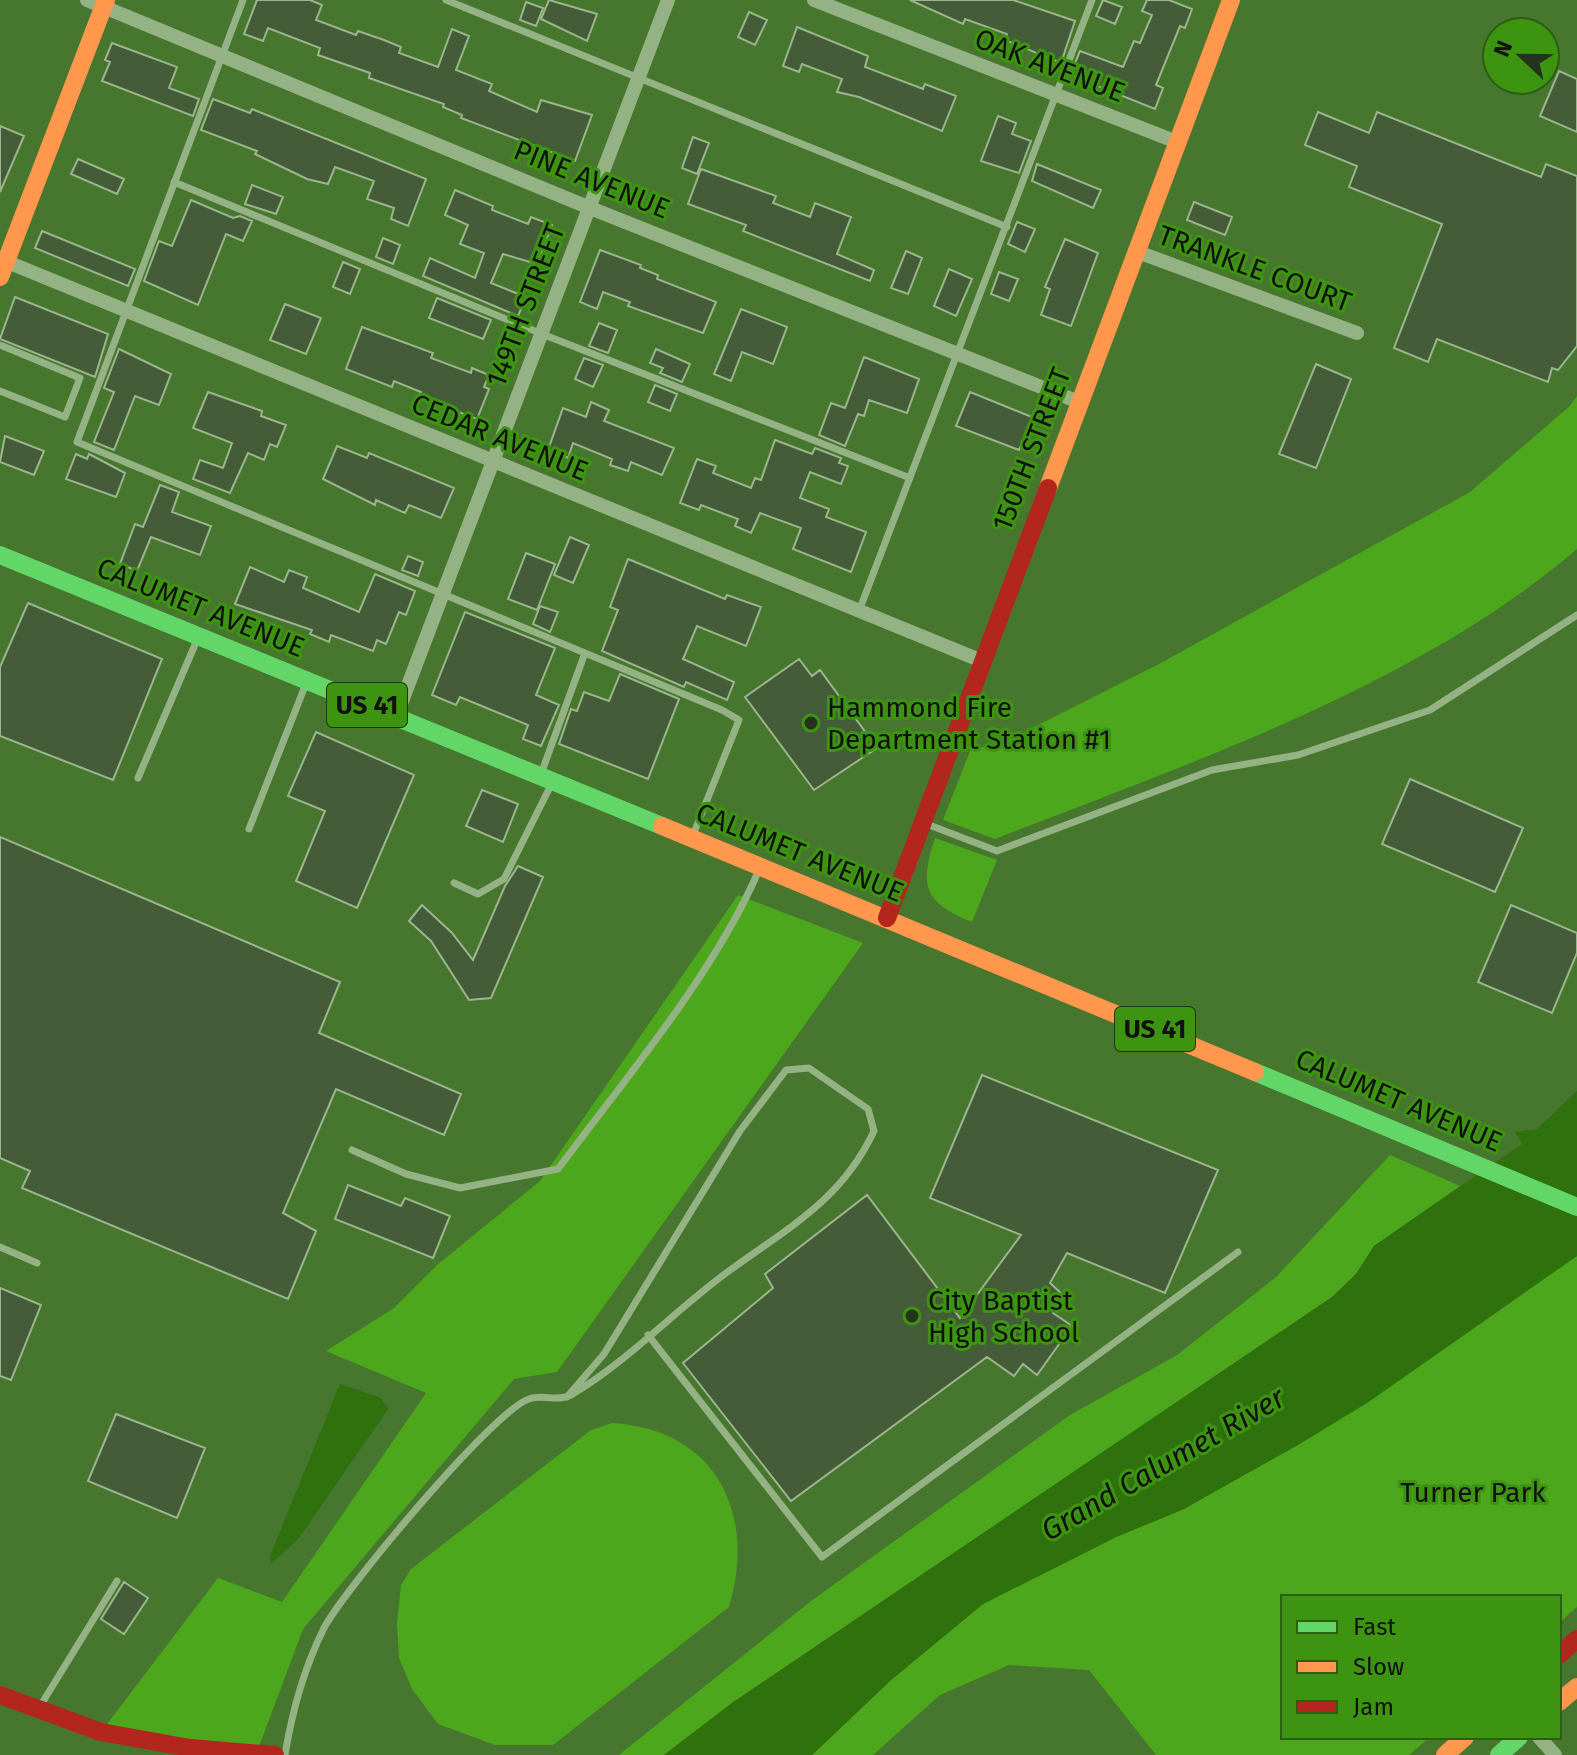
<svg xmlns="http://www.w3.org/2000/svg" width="1577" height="1755" font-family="'Fira Sans',sans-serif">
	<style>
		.green { fill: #4ca71c }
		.water { fill: #2e710d }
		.building { fill: #445c38; stroke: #9bb68c; stroke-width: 2 }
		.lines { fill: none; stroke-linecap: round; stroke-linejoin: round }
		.lane { stroke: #94b284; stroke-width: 7 }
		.street { stroke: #94b284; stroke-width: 14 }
		.fast { stroke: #63d668; stroke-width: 18 }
		.slow { stroke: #ff974d; stroke-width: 18 }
		.jam { stroke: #b3261e; stroke-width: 18 }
		.poi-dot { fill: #24341c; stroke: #3d9411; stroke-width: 3 }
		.labels { text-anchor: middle; stroke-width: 6; stroke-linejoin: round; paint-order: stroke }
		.shield { fill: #3d9411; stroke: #1e3811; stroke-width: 2 }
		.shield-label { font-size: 26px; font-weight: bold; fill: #111 }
		.street-label { font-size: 28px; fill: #111; stroke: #3d9411 }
		.poi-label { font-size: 28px; fill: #111; stroke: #3d9411; text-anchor: start }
		.park-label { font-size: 28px; fill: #111; stroke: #3d9411 }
		.water-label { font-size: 30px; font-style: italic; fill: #111; stroke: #3d9411 }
	</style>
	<rect width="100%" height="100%" fill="#47762f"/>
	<path class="green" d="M1577,396v153c-160,137 -387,214 -582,290l-52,-19 29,-74 20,2 167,-84 311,-172 100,-86z
		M935,838l62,22 -25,62c-48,-20 -53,-35 -37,-84z
		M738,895l125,48 -306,429 -43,7 -211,250 -46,123 -156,-20 117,-154 64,24 144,-209 -100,-42 68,-43 43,-43 103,-84z
		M1390,1155l70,31 -86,60 -18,28 -24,23 -600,406 -68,52h-45l192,-154 259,-186 107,-60 99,-78z
		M1577,1256v351l-18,16v-26h-276v140h147l-21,18h-253l-67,-85 -80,-5 -69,30 -67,60h-61l79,-75 92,-76 133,-67 68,-28z
		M612,1423c104,6 145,90 117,184l-176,138h-58l-57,-21 -26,-35 -13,-31 -2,-34 4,-39 10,-16 180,-139z"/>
	<path class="water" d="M1577,1091v165l-210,147 -69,42 -114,64 -68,28 -133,67 -92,76 -79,75h-148l68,-52 600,-406 24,-23 18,-28 148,-102 -7,-12 22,-3z
		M340,1384l41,14 7,11 -89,129 -28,26 -1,-8z"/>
	<path class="building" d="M257,0h53l12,5 -6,15 40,15 2,-4 26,9 17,7 -2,6 39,14 14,-38 17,7 -13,34 36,14 -3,7 48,21 4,-12 51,15 -17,46 -114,-43 1,-3 -19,-8 1,-3 -75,-26 1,-5 -52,-18 2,-7 -52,-20 -5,13 -19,-7z
		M549,0l48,14 -10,27 -46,-22z
		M910,0h103l62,21 -14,42 -56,-23 2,-6 -42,-15 -2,5z
		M1103,0l19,7 -7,17 -19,-8z
		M1147,0h22l23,9 -7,19 -5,-2 -24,59 7,3 -8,21 -85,-34 10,-24 43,16 11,-26 6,2 12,-28 -10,-4z
		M526,2l17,6 -7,18 -16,-6z
		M749,12l18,8 -12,25 -17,-8z
		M797,27l71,29 -3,11 58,22 2,-5 31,12 -14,35 -83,-34 -22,-5 5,-13 -40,-15 -3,8 -16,-6z
		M112,43l65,24 -8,21 30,11 -6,17 -91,-35 8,-19 -5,-2z
		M1559,71l18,8v53l-37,-16z
		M213,99l37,14 2,-4 174,70 -18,47 -17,-7 3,-11 -27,-9 7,-18 -39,-14 -7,17 -21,-5 -52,-25 2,-3 -56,-21z
		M1318,112l51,21 8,-21 164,65 5,-13 31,12v170l-19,24 -6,-2 -4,14 -111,-43 -9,23 -34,-14 48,-124 -93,-37 8,-21 -52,-21z
		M998,116l18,7 -4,11 19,7 -12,32 -38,-12z
		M0,126l24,10 -24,56z
		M693,137l16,6 -12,31 -15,-6z
		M78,159l46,20 -7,15 -46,-20z
		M1037,164l64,26 -8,18 -61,-27z
		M701,169l75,27 -3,7 37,14 5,-14 36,14 -14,37 37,16 -4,11 -127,-50 3,-6 -58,-21z
		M252,185l31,12 -7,17 -31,-10z
		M455,190l38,16 -1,4 36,14 3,-7 21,8 -15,39 -34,-10 -12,29 35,14 -8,19 -95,-40 7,-18 45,20 9,-25 -24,-9 8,-19 -23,-10z
		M191,200l42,18 7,-2 12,5 -9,20 -17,-7 -28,71 -54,-24 15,-40 13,5z
		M1194,202l38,15 -7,18 -38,-15z
		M1017,222l18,7 -10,23 -17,-8z
		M42,231l93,38 -7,17 -93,-38z
		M383,238l17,7 -7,19 -17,-7z
		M1065,239l33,14 -27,73 -30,-11 9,-26 -5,-2z
		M600,250l41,15 -1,3 18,7 -1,4 59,23 -13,31 -75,-27 2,-4 -27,-10 -6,17 -17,-7z
		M906,251l16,7 -14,36 -17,-6z
		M343,262l17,7 -10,25 -17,-7z
		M949,269l23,10 -16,37 -22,-10z
		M999,272l19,7 -9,22 -18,-7z
		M15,297l93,37 -13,43 -95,-38z
		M437,298l54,22 -8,19 -54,-21z
		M285,304l36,14 -15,36 -36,-14z
		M741,309l46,18 -14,37 -31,-12 -11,29 -17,-7z
		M599,323l18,7 -9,23 -19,-7z
		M362,327l71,26 -2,5 40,15 1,-5 17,7 -5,12 5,2 -12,30 -58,-22 2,-5 -27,-11 -2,6 -46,-18z
		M119,349l52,25 -12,31 -24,-9 -21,54 -20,-8 20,-50 -10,-4z
		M656,349l34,15 -8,18 -22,-9 3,-5 -13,-5z
		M864,357l55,22 -12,34 -38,-13 -5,16 -6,-2 -13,32 -26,-11 12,-32 14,5z
		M584,358l19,7 -10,22 -18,-8z
		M1316,364l35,15 -35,89 -37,-14z
		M655,385l22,9 -7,17 -22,-9z
		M208,392l54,19 -1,5 25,9 -9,22 -7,-3 -6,16 -16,-7 -18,40 -37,-14 7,-19 23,8 9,-25 -39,-15z
		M970,392l62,25 -13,33 -63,-24z
		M591,402l18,8 -5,11 70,27 -12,27 -31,-13 -3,9 -18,-6 2,-6 -39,-16 -5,15 -20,-8 15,-42 23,9z
		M5,436l39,15 -10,24 -34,-13z
		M775,440l37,14 3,-6 26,10 -2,5 9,3 -7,18 -31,-12 -10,26 29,11 -3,8 40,15 -15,40 -58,-23 8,-21 -41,-15 -9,20 -16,-7 3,-7 -37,-14 -2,5 -19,-7 17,-44 19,7 -3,7 38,15 4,-10 6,2z
		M337,446l30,12 2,-5 85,35 -13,30 -32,-13 -4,8 -29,-13 -1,5 -52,-26z
		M76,454l11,5 2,-5 36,19 -9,24 -50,-18z
		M160,485l19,7 -7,20 39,14 -11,29 -49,-18 -14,34 -17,-7 15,-40 8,3z
		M570,537l19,8 -16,38 -19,-8z
		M526,553l29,11 -18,46 -29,-11z
		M408,556l15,6 -5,14 -16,-6z
		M628,559l97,40 2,-4 34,12 -15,39 -49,-20 -14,33 51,23 -7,18 -41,-18 -2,5 -82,-36 16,-41 -8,-3z
		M250,567l34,15 5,-12 18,7 -4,11 56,24 16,-38 40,17 -9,24 -7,-3 -13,32 -9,-4 -4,11 -42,-16 -2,7 -19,-8 2,-4 -77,-26z
		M28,603l134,56 -49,121 -113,-44v-69z
		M540,606l18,6 -8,20 -17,-8z
		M465,612l90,36 -19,47 23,10 -18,41 -18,-7 5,-14 -68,-28 -4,8 -24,-10z
		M799,659l13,17 8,-6 57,78 -63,42 -69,-93z
		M620,674l59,25 -31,80 -89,-35 12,-35 6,2 7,-19 25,9z
		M316,732l98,43 -57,133 -61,-27 29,-70 -37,-15z
		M1410,779l113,49 -28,64 -113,-48z
		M482,790l36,14 -15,38 -37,-16z
		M0,837l340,145 -21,51 142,61 -17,41 -108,-46 -53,124 33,18 -28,68 -266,-111 8,-17 -30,-13z
		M518,866l25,11 -52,121 -22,2 -38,-59 -22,-20 13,-16 30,28 21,27 32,-74z
		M1511,905l66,28v20l-25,60 -74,-31z
		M982,1075l236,95 -53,123 -98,-40 -17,30 14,13 -11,17 19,13 -35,49 -14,-11 -9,12 -27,-19 -196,144 -108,-138 90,-75 -8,-14 102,-79 93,123 61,-83 -91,-37z
		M348,1185l53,21 4,-8 45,18 -17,42 -98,-39z
		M0,1288l41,17 -30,75 -11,-4z
		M116,1414l89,34 -28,70 -89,-37z
		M124,1582l24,16 -24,36 -23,-15z"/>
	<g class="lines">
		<path class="lane" d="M243,0l-166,442 645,268 17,10 -46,115
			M446,0l561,227
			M174,182l368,152 368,144
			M0,345l80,33 -15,39 -65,-26
			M859,611l233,-611
			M541,774l44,-121
			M138,778l59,-138
			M924,823l73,28 215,-81 86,-15 132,-45 147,-95
			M249,829l56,-143
			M454,883l24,11 26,-15 47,-94
			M352,1150l54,24 54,14 98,-19c67,-90 156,-195 200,-297
			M0,1247l37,16
			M648,1335l174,222 416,-305
			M39,1708l78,-127
			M285,1755c7,-43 19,-87 39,-127 20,-38 170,-218 205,-229 13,-5 30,3 42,-4 58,-34 107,-88 162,-127 58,-42 109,-69 141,-137l-6,-22 -59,-41 -23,2 -46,61 -136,223 -37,43"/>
		<path class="street" d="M87,0l503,208 489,194
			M814,0l363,142
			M1135,251l222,82
			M0,259l982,402
			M396,717l272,-717
			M1539,1737l16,18"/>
		<path class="fast" d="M0,555l662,271
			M1255,1072l322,135
			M1499,1755l20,-18"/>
		<path class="slow" d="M0,277l106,-277
			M1048,488l183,-488
			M662,826l593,246
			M1559,1702l18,-15
			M1445,1755l20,-18"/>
		<path class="jam" d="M887,918l161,-430
			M1559,1655l18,-16
			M0,1695l101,37 89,16 85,7"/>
	</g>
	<g class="poi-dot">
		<circle cx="811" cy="723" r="8"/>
		<circle cx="912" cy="1316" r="8"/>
	</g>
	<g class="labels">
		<g class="shield">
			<rect x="327" y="683" width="80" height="44" rx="6"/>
			<rect x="1115" y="1007" width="80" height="44" rx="6"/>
		</g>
		<g class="shield-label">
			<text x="367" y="714">US 41</text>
			<text x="1155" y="1038">US 41</text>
		</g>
		<g class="street-label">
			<text transform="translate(1050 65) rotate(21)" y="10">OAK AVENUE</text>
			<text transform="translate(592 179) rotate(22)" y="10">PINE AVENUE</text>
			<text transform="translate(1255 268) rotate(20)" y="10">TRANKLE COURT</text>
			<text transform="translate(525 305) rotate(-69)" y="10">149TH STREET</text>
			<text transform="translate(500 437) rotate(22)" y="10">CEDAR AVENUE</text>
			<text transform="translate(1031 449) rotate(-69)" y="10">150TH STREET</text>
			<text transform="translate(201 607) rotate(22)" y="10">CALUMET AVENUE</text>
			<text transform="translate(800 852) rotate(22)" y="10">CALUMET AVENUE</text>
			<text transform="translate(1399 1100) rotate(23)" y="10">CALUMET AVENUE</text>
		</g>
		<g class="poi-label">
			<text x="827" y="717">Hammond Fire<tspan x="827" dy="32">Department Station #1</tspan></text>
			<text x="928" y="1310">City Baptist<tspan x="928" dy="32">High School</tspan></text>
		</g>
		<g class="park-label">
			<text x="1473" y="1502">Turner Park</text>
		</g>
		<g class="water-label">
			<text transform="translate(1163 1464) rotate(-30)" y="10">Grand Calumet River</text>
		</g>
	</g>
	<rect x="1281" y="1595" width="280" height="144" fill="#3d9411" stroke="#2b6011" stroke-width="2"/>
	<rect x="1297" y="1621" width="40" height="12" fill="#63d668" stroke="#2b6011" stroke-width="2"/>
	<text x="1353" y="1635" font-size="24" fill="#111111">Fast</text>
	<rect x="1297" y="1661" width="40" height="12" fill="#ff974d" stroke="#2b6011" stroke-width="2"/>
	<text x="1353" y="1675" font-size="24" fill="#111111">Slow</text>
	<rect x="1297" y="1701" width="40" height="12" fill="#b3261e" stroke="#2b6011" stroke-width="2"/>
	<text x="1353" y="1715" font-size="24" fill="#111111">Jam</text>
	<g transform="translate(1521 56) rotate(292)"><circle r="38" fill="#3d9411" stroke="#2b6011" stroke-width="2"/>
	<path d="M0-6L14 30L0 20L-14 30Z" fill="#24341c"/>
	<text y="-12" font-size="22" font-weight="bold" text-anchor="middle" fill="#111111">N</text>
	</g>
</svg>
